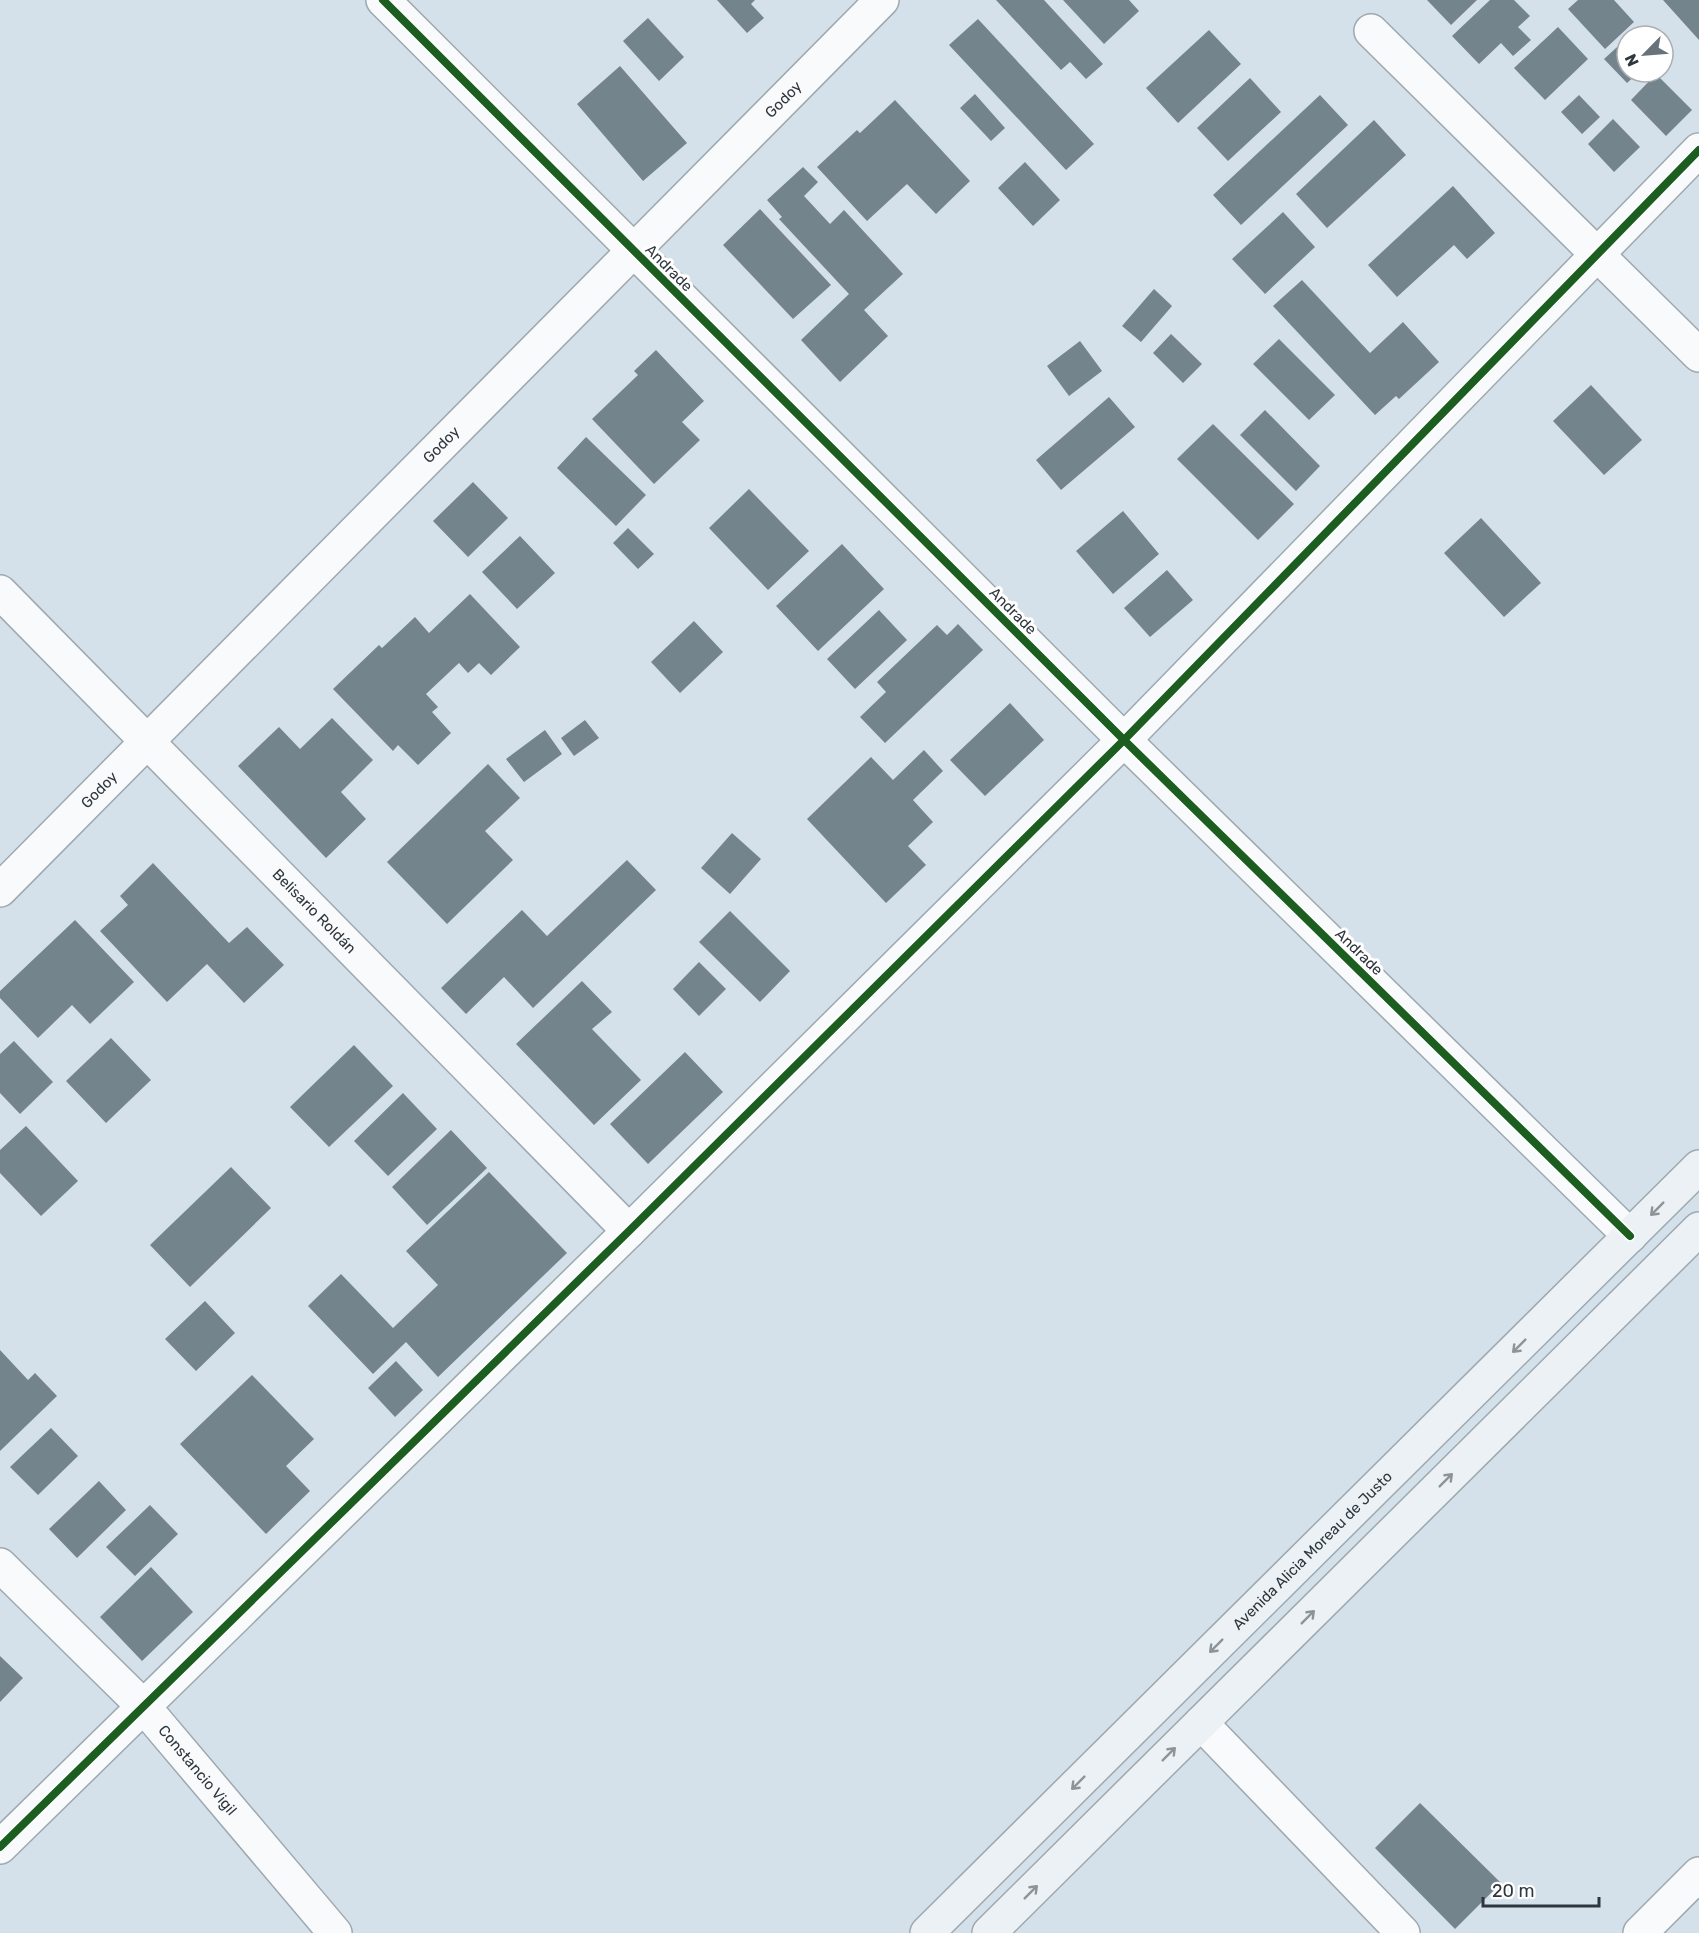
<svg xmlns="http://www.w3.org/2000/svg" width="1699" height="1933" font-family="Rubik,sans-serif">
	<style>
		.building { fill: #73848d }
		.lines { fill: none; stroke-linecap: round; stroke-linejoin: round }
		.street-casing { stroke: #9ea8af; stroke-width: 36 }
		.secondary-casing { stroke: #9ea8af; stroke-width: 36 }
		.street { stroke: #f9fafc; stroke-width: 33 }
		.secondary { stroke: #ecf1f5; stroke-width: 33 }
		.cycleway-casing { stroke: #fff; stroke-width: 11 }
		.cycleway { stroke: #1b5e20; stroke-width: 8 }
		.oneway { stroke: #8d9499 }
		.labels { text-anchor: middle; stroke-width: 6; stroke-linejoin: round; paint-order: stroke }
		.street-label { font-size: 15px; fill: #2e373d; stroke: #fff }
	</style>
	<rect width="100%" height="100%" fill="#d4e1ea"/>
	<path class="building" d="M717,0h38l-4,4 13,14 -17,15z
		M996,0h48l59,64 -17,15 -16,-17 -9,8z
		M1063,0h66l10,11 -35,33z
		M1427,0h50l-26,25z
		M1490,0h24l16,16 -12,11 13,13 -18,16 -12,-13 -22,21 -27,-28z
		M1578,0h36l20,22 -29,27 -37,-40z
		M1663,0h36v40z
		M648,18l36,39 -25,24 -36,-40z
		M978,19l116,125 -28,26 -117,-125z
		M1558,27l30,32 -43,41 -31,-32z
		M1209,30l32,34 -63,59 -32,-35z
		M1627,38v34h12l-12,11 -23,-24z
		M620,66l67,77 -44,38 -66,-77z
		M1656,74l36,36 -26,26 -35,-36z
		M1250,78l31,34 -53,49 -31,-33z
		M975,94l30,34 -14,13 -31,-33z
		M1320,95l28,30 -107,100 -28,-30z
		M1579,95l21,22 -18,17 -21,-22z
		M895,100l75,81 -34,33 -29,-30 -40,37 -50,-54 40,-37 3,3z
		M1613,119l27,28 -26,25 -26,-28z
		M1374,120l32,35 -79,73 -31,-34z
		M1025,162l35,38 -27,26 -35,-38z
		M803,167l15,15 -14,14 26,28 14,-14 59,64 -39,36 24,26 -48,46 -39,-42 48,-46 -70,-75 3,-2 -15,-17z
		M1453,186l42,47 -28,26 -13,-14 -57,52 -29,-32z
		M760,209l71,76 -38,34 -70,-74z
		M1283,212l32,35 -50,47 -33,-35z
		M1302,280l68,73 33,-31 36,40 -40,37 -3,-3 -21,19 -102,-109z
		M1154,289l18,17 -31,36 -19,-16z
		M1171,334l31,30 -19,19 -30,-30z
		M1279,339l56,56 -26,25 -56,-56z
		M1080,341l22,30 -33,25 -22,-30z
		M656,350l48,51 -22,21 18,18 -46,44 -62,-65 46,-44 -4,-4z
		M1591,385l51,55 -38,35 -51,-54z
		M1109,397l26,30 -74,63 -25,-30z
		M1265,410l55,56 -24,25 -56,-56z
		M1213,424l81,80 -36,36 -81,-81z
		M586,437l60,58 -30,31 -59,-58z
		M473,482l35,36 -40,39 -35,-36z
		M749,489l60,62 -41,39 -59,-62z
		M1123,511l36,43 -46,40 -37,-43z
		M1481,518l60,65 -37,34 -60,-64z
		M628,528l26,26 -16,15 -25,-26z
		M520,536l35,37 -38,36 -35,-37z
		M842,544l42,45 -66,62 -42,-45z
		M1167,570l26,30 -43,37 -26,-29z
		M470,594l50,53 -29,28 -12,-12 -11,10 -9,-10 -33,31 12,13 -6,5 19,21 -33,32 -20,-20 -5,6 -60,-62 46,-44 3,3 33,-31 14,16z
		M879,610l28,30 -52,49 -28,-30z
		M694,621l29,31 -43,41 -29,-31z
		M958,624l25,26 -98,93 -25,-26 26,-25 -9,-10 60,-57 10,10z
		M1010,703l34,37 -59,56 -35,-36z
		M332,718l41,42 -32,32 25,27 -40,39 -88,-92 41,-39 21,22z
		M585,720l14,18 -25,18 -13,-18z
		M545,730l17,24 -38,28 -18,-23z
		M924,750l19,21 -30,29 20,22 -25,24 18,19 -40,38 -79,-84 64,-62 22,23z
		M488,764l32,34 -35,33 28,29 -66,64 -60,-62z
		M732,833l29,26 -31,35 -29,-26z
		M627,860l29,30 -123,118 -29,-31 -38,37 -25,-26 81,-78 25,26z
		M153,863l76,80 18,-16 37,38 -40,38 -37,-39 -40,38 -67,-71 28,-26 -8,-9z
		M730,911l60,60 -30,31 -61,-60z
		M75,920l59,62 -44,42 -18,-19 -34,33 -38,-40v-7z
		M699,962l27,27 -27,27 -26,-27z
		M582,981l30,31 -20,17 49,51 -47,45 -78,-81z
		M111,1038l40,42 -45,43 -40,-42z
		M14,1041l39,41 -33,32 -20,-21v-39z
		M354,1045l39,41 -64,61 -39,-40z
		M685,1052l38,40 -75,72 -38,-40z
		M403,1093l34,36 -49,47 -34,-35z
		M26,1126l52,55 -37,35 -41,-43v-23z
		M451,1130l36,38 -60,57 -35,-38z
		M231,1167l40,41 -81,79 -40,-42z
		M489,1172l78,81 -129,124 -32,-35 -33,32 -65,-68 33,-32 52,54 45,-43 -32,-34z
		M205,1301l30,32 -39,38 -31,-32z
		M0,1350l28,30 7,-7 22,23 -57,55z
		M396,1361l27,29 -28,27 -27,-29z
		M252,1375l62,64 -28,27 24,25 -44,43 -86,-90z
		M51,1428l27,28 -40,39 -28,-28z
		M99,1481l27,29 -49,48 -28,-29z
		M150,1505l28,29 -43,42 -29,-29z
		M151,1567l42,45 -51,49 -42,-44z
		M0,1656l23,22 -23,24z
		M1420,1803l81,80 -46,46 -80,-81z"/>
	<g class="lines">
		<g class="street-casing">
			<g id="street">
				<path d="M383,0l741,740 506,496"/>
				<path d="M1371,31l328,324"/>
				<path id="s1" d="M0,592l629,639"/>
				<path id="s2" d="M0,890l882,-890"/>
				<path id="s3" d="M0,1565l144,142 191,226"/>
				<path d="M1201,1723l202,210"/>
				<path d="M0,1847l629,-616 495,-491 575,-590"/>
				<path d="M1640,1933l59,-59"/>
			</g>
		</g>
		<g class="secondary-casing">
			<g id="secondary">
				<path id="s4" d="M927,1933l772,-766"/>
				<path d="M989,1933l710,-704"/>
			</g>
		</g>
		<use href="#street" class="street"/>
		<use href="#secondary" class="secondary"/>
		<g class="cycleway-casing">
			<path id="cycleway" d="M383,0l741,740 506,496
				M0,1847l629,-616 495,-491 575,-590"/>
		</g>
		<use href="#cycleway" class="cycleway"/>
	</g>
	<defs><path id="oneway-shaft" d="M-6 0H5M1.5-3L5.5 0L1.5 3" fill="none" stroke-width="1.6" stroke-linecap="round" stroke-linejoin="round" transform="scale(1.5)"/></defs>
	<g class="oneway">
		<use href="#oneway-shaft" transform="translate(1657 1209) rotate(135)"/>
		<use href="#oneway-shaft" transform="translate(1519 1346) rotate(135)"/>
		<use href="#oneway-shaft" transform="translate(1446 1480) rotate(-45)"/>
		<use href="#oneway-shaft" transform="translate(1308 1617) rotate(-45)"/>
		<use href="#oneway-shaft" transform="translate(1216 1646) rotate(135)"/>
		<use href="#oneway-shaft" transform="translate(1169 1754) rotate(-45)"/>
		<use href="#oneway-shaft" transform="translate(1078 1783) rotate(135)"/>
		<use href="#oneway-shaft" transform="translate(1031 1892) rotate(-45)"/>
	</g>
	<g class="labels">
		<g class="street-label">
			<text dy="5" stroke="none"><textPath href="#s2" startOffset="1113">Godoy</textPath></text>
			<text transform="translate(669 268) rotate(45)" y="5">Andrade</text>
			<text dy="5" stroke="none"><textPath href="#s2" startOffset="627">Godoy</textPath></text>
			<text transform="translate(1013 611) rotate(45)" y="5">Andrade</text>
			<text dy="5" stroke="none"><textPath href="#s2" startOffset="141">Godoy</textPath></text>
			<text dy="5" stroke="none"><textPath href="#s1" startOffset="448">Belisario Roldán</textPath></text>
			<text transform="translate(1359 952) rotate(44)" y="5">Andrade</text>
			<text dy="5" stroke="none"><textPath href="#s4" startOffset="543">Avenida Alicia Moreau de Justo</textPath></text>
			<text dy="5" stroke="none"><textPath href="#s3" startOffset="285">Constancio Vigil</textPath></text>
		</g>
	</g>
	<g transform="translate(1645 54) rotate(245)"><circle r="28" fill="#ffffff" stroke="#abafb1" stroke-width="1.5"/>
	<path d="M0-4.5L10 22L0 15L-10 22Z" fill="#68727a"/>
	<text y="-9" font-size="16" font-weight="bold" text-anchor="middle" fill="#2e373d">N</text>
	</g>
	<path d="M1483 1897v9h116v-9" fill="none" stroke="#2e373d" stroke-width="3"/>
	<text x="1492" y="1897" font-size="18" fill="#2e373d" stroke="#ffffff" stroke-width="4.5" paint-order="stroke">20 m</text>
</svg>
